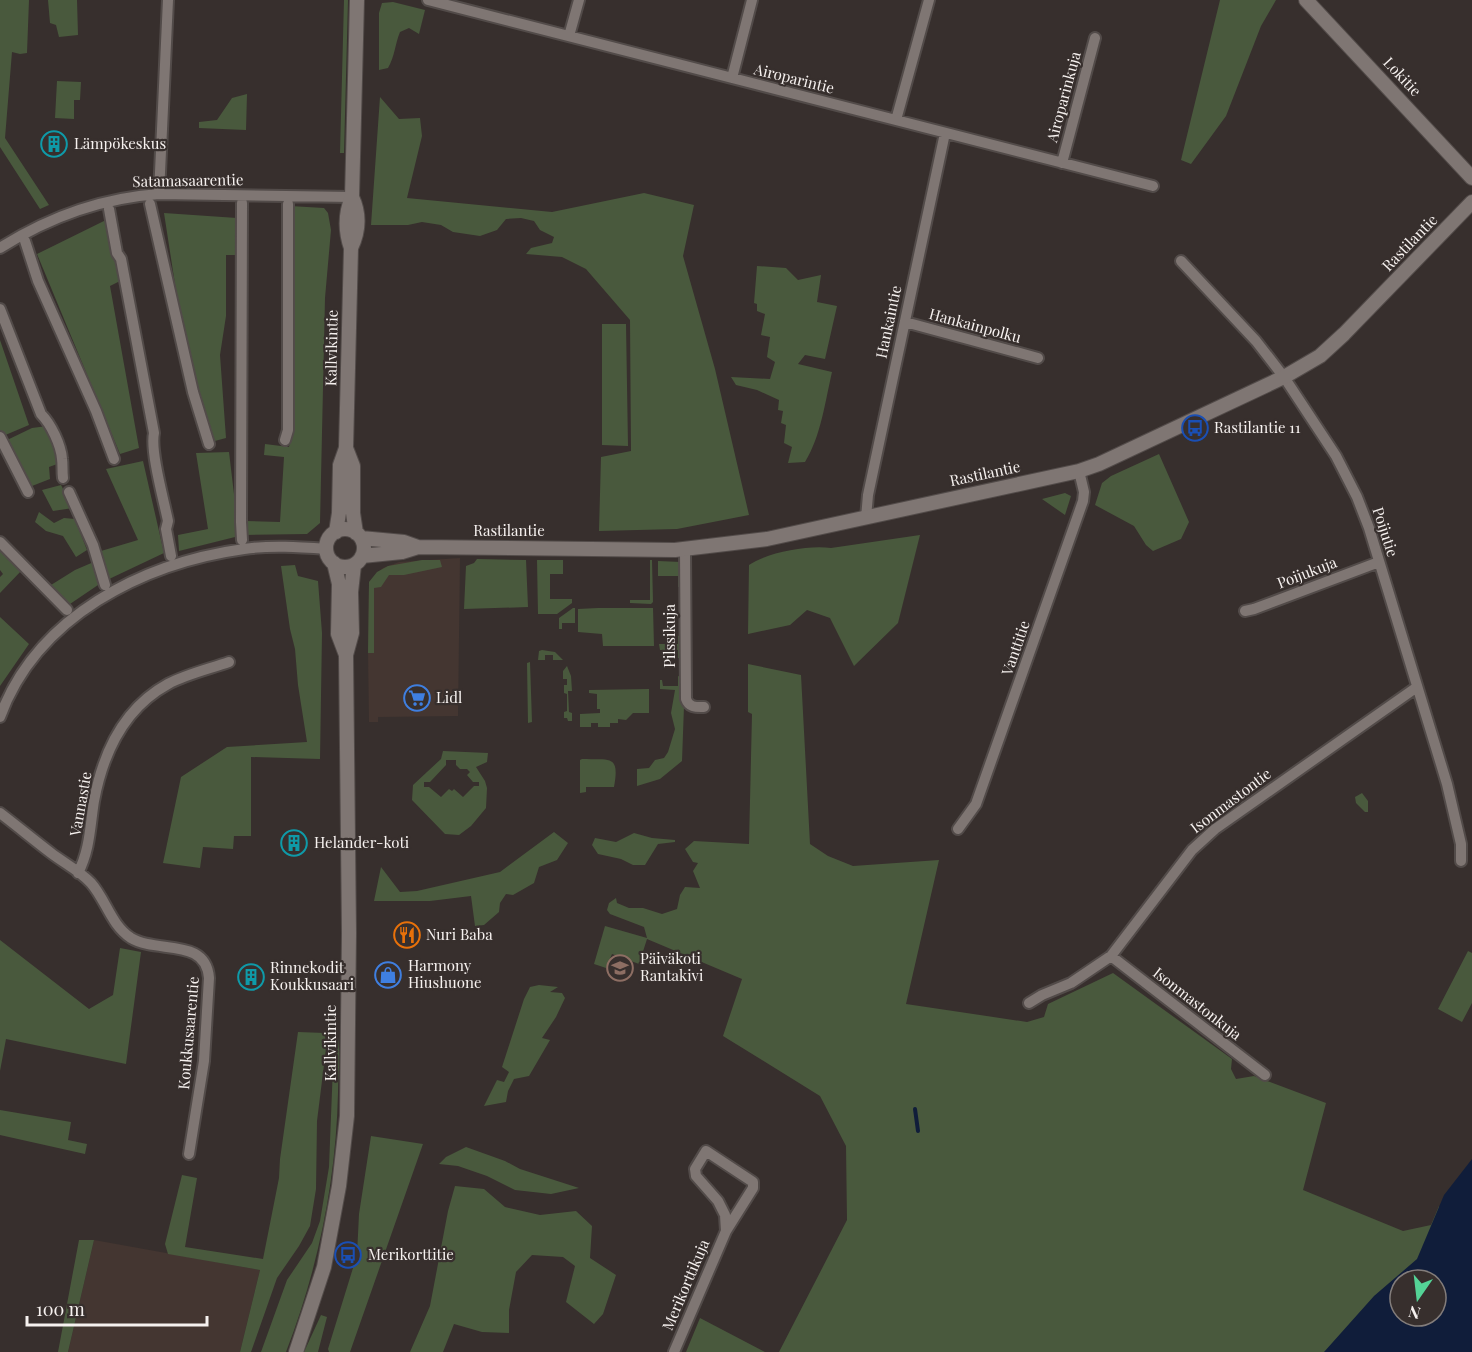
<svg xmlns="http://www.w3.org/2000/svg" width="1472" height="1352" font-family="'Playfair Display',serif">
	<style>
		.built { fill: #443631 }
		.green { fill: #49593d; fill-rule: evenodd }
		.water { fill: #101d3a; fill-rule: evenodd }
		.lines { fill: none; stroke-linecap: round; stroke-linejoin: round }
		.stream { stroke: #101d3a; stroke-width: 4 }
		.street-casing { stroke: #524b49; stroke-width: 14 }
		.secondary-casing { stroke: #524b49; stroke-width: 16 }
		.street { stroke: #7f7673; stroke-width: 10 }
		.secondary { stroke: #7f7673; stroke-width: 14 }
		.labels { text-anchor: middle; stroke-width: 4.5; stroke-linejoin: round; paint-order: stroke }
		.street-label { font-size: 15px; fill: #f6f1ef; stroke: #372f2d }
		.poi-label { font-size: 15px; fill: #f6f1ef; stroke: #372f2d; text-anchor: start }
	</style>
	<rect width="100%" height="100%" fill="#372f2d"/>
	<path class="built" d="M460,558l-2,158 -80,1v5h-9l-1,-70 1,-70 14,-14 16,-6z
		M94,1240l166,30 -20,82h-172z"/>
	<path class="green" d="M0,0h29l-2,53 -7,1 -8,-2 -7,86 44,67 -9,4 -40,-62z
		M48,0h29l1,35 -19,2 -3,-12 -6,-2z
		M344,0h4l-4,153h-4z
		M1220,0h56l-15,26 -35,90 -35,48 -10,-4z
		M393,2l32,8 -6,24 -10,-6 -9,4c-5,12 -5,24 -12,36l-9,2v-57l3,-10z
		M57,81l24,1 -1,18h-6v19l-19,-1z
		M247,94l-1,36 -47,-2v-6l18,-2 15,-22z
		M380,97l19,22 21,-1 2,18 -15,62 145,14 92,-19 50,12 -11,51 32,113 34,146 -72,14 -78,2 2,-74 30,-6 -1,-131 -44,-51 -24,-12 -36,-3 5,-6 21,-5 2,-6 -14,-7 -6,-9 -13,-3 -15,1 -9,11 -17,6 -27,-4 -12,-7 -19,-3 -14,3h-37z
		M290,206l34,2 4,5 3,17 -6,68 -5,225 -13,11 -62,1v-14l35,1 4,-65 -20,-2 1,-11 24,3 2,-11z
		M164,213l73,5 -2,37h-9v61l-6,39 6,83 -15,4 -32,-132z
		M108,219l12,62 -10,5 29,162 -19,6 -83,-200z
		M757,266l29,2 12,12 23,-5 -4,27 20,4 -12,53 -20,-4 -7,9 34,8c-7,30 -11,64 -27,90l-17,1 4,-16 -8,-4 2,-18 -5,-2 2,-12 -5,-1 1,-10 -22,-10 -21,-5 -5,-8 39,2 5,-17 -8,-5 3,-20 -9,-2 4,-21 -8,-3v-7l-3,-1z
		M602,324h24l2,122 -26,-1z
		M0,340l29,85 -26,11 -3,-5z
		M47,426l13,37 -11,4 1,12 -18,7 -27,-45 27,-13z
		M229,452l10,84 -60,15 -1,-16 30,-6 -12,-76z
		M1159,454l30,68 -8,17 -28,12 -7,-6 -12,-19 -39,-21 7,-22 9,-7z
		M143,461l21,92 -57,27 -6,-29 37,-11 -32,-71z
		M61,485l12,23 -20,3 -11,-21z
		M1065,493l6,3 -6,19 -23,-16z
		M39,512l15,11 10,-5 11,1 12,31 -11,7 -13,-21 -17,-5 -11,-9z
		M920,535l-22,88 -44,43 -24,-48 -23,-8 -17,15 -42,9 1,-69c20,-13 59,-20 82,-17z
		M0,550l22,20 -22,23v-16l3,-3 -3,-4z
		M477,559l49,1 2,47 -64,2 2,-43 8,-3z
		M422,560h18l2,7 -38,8h-15l-8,12 -7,1v65h-6l1,-71 8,-10 11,-6z
		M537,560h26v14h-13v25h22v4l-15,11h-19z
		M650,560h2l1,42 -2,2 -21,-1v-3h20z
		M96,561l5,22 -31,21 -19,-19 24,-15z
		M658,561l23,1v25h-3v-11h-20z
		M295,565l3,11 20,5 4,52 -2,126 -69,-2v79h-17l-1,13 -30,-2 -3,21 -37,-5 18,-86 46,-30 80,-5 -9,-57 -3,-36 -5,-20 -9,-63z
		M573,608h2v15h-13v6h-3v-11z
		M598,608h55l1,38h-51l-1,-12 -24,-2v-23z
		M0,617l29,27 -29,42z
		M681,635v23h-3v-8h-18l-1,-6h19v-8z
		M542,650l13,2 8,8h-10v-5h-8v5h-7l1,-9z
		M530,662l2,60 -4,1 -1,-60z
		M748,664l53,11 9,169 18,12 25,10 86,-6 -33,144 121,18 17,-5 4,-13 65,-31 119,86 -1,10 5,10 18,-3 72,27 -23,87 100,41 28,-6 8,-19 12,95 -22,51h-650l68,-132 -1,-74 -26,-50 -97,-60 19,-57 -95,-40 -8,25 -27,-10 -6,14 -12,-4 11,-38 42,12 -3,-11 -34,-13 -3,-4 2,-7 7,-5 1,5 12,5h14l19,6 15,-5 3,-14 5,-8 15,1 -7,-17 5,-8 -5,-1 -8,-13 9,-8 55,3 3,-130 -4,-2zM1400,1280h36v36h-36z
		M567,666l4,10 1,15h-4l1,21 3,1v8h-4l-1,-3h-3v-6l3,-1v-17l-3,-1v-8h3v-6h-4v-8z
		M678,676l3,1v22l3,7 -2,55 -22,18 -23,7v-17l12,-1 6,-8 9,-2 4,-6 7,-23 -4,-16 4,-23 -15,-1v-9h2l1,6h15z
		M649,689v24h-16l-7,7 -8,-1v4h-8v4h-12v-4h-7v4h-11v-13l20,-1v-4h-3v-15l-8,-1v-3z
		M443,751l45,2 -1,9 -11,5 9,14 2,7 -1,20 -15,18 -12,9 -14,-1 -33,-34 1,-15 28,-26zM446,760h10v5l4,4h7l3,3 -3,3 6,7h6v4h-5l-11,11 -9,-8 -2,2 -3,-2 -8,8 -12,-10h-5v-5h6l16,-17z
		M582,759c28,1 38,-5 32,28h-28v5l-6,1v-33z
		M1362,793l6,8v11h-3l-9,-9 -1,-6z
		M554,832l14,11 -11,17 -18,7 -5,16 -21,12 -7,-1 -6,9 -1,9 -15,13 -9,1 -4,-30 -41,5h-56l7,-34 19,25 17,-1 83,-19z
		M634,833l18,5 23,2v2l-17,2 -13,21h-12l-12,-6 -23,-5 -6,-9 3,-7 21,4z
		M0,940l89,69 24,-14 7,-47 21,4 -15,112 -120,-25 -6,32z
		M1468,951l4,2v50l-10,19 -24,-13z
		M539,985l19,2 -8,5 12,1 3,5 -9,19 -14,21 8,2 -21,36 -15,3 -6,12 -2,11 -22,4 13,-26 7,2 5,-10 -7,-5 22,-68 6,-12z
		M298,1032l27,1 1,16 -9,72 -1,68 -6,37 -11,20 -22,32 -26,74h-11l20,-82 -92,-16 -3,-10 17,-69 15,3 -12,69 78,12 16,-81 1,-19z
		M338,1038c3,18 0,37 0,55 -2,89 -20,176 -52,259h-25l26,-72 25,-37 8,-22 9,-54 5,-127z
		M0,1110l71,12 -3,18 19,4 -2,10 -85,-19z
		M371,1136l52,8 -73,208h-21l-1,-3 29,-94 2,-41z
		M466,1147l39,14 15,8 59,19 -28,6 -36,-4 -28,-14 -29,-10 -19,-2 7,-7z
		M455,1186l29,3 21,18 35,8 36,-4 16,15 -2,32 26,17 -13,39 -9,10 -28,-22 9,-36 -12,-9 -31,-2 -16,17 -7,38v23l-27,-1 -28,-8 -11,28h-33l20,-46 18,-95z
		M79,1240h15l-26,112h-10z
		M321,1315l6,2 -9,35h-14z
		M700,1318l65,34h-79z"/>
	<path class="water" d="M1472,1159v193h-148l50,-56 43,-37 27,-64zM1400,1280h36v36h-36z"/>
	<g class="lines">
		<path class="stream" d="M915,1109l3,22"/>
		<g class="street-casing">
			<path id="street" d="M428,0l725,186
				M569,36l10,-36
				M732,78l20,-78
				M896,120l33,-120
				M1062,163l33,-125
				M159,194l9,-194
				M242,203l-1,319 1,18
				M150,204l43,188 16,52
				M109,209l8,44 4,6 33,174c-4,18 10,68 14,88l-2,8 5,27
				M25,241l13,40 58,130 18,48
				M0,248c49,-31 101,-50 159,-54l193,3
				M1181,261l75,80 28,36 52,79 21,41 12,31 78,256 14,60v17
				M0,309l41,105c10,10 20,31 21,45 1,6 0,11 1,19
				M905,322l133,36
				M0,437l28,55
				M285,440l3,-10v-226
				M69,492l24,53 12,40
				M866,518l2,-23 77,-362
				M0,542l67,68
				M685,550l1,149c3,9 11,8 18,8
				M1245,611l9,-2 125,-47
				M0,717c37,-101 143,-154 244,-168 27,-4 55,-2 83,0
				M0,813c17,13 34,27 51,40 13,10 29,18 40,30 15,17 20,42 40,55 26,16 75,-1 78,40l-5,83 -15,93
				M958,829l18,-25 107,-303 1,-9 -5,-21
				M78,873c12,-23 12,-47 16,-72 9,-48 30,-93 74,-117 19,-10 41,-15 61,-22
				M1111,956l154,119
				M1029,1003l13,-8 29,-12 40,-27 81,-106 23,-21 202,-142
				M674,1352l52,-121 27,-43v-6l-47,-31 -11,18 1,7 22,25 7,14 1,16"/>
		</g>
		<g class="secondary-casing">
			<path id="secondary" d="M1306,0l166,178
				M351,248c8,-17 9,-34 1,-51
				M346,448l7,18v47l3,20
				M326 548a19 19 0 1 1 38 0a19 19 0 1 1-38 0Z
				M336,532l3,-19 1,-48 6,-17 5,-200c-6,-17 -6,-34 1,-51l5,-197
				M361,538l43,4 14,5
				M362,556l40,-4 16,-5 257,3 92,-11 312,-68 20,-7 185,-87 36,-21 24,-22 128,-132
				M334,563l5,21 -1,50 8,21
				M296,1352l28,-85 15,-81 8,-70 2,-183 -3,-278 6,-22 -1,-41 3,-27"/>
		</g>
		<use href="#street" class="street"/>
		<use href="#secondary" class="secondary"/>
	</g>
	<defs>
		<g id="building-ring" transform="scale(1.35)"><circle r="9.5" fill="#372f2d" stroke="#0f9aa8" stroke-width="1.5"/><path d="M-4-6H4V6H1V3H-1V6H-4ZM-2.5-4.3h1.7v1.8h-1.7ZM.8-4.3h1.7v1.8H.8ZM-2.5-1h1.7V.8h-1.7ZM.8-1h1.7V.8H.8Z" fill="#0f9aa8"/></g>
		<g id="bus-ring" transform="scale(1.35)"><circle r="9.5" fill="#372f2d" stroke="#1a4fb4" stroke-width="1.5"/><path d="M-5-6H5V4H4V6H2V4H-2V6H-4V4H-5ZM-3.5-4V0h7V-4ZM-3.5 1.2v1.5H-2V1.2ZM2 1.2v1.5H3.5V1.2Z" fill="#1a4fb4"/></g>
		<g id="supermarket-ring" transform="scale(1.35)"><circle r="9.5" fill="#372f2d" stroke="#3f7fe0" stroke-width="1.5"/><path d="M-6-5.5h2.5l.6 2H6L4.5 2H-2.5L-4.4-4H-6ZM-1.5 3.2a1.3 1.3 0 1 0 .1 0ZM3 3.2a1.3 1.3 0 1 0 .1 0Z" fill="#3f7fe0"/></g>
		<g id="restaurant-ring" transform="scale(1.35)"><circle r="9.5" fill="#372f2d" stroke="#e8710a" stroke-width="1.5"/><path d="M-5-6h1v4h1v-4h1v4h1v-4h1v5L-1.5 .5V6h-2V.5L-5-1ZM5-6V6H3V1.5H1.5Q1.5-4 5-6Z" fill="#e8710a"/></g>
		<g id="school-ring" transform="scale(1.35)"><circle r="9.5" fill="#372f2d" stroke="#8d6e63" stroke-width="1.5"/><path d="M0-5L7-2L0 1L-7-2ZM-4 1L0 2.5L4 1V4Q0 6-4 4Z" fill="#8d6e63"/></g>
		<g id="shop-ring" transform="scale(1.35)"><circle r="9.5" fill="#372f2d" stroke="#3f7fe0" stroke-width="1.5"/><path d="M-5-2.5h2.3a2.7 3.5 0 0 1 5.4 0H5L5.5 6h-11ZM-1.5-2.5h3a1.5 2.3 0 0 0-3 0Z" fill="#3f7fe0"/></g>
	</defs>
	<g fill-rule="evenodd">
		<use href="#building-ring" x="54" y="144"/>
		<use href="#bus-ring" x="1195" y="428"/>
		<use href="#supermarket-ring" x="417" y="698"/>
		<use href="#building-ring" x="294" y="843"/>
		<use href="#restaurant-ring" x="407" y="935"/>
		<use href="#school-ring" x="620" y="968"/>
		<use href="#shop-ring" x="388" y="975"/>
		<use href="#building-ring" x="251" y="977"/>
		<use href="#bus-ring" x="348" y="1255"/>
	</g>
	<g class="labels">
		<g class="street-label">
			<text transform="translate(1402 77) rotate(47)" y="5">Lokitie</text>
			<text transform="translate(794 79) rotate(14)" y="5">Airoparintie</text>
			<text transform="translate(1064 97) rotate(-75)" y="5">Airoparinkuja</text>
			<text transform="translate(188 181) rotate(-1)" y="5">Satamasaarentie</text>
			<text transform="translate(1410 243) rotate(-46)" y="5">Rastilantie</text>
			<text transform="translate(889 322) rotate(-78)" y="5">Hankaintie</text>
			<text transform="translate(975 326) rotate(15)" y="5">Hankainpolku</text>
			<text transform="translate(332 348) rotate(-89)" y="5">Kallvikintie</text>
			<text transform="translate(985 474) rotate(-12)" y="5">Rastilantie</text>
			<text x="509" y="536">Rastilantie</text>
			<text transform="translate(1385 532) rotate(72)" y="5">Poijutie</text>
			<text transform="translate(1307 573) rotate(-21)" y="5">Poijukuja</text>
			<text transform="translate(670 636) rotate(-90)" y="5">Pilssikuja</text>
			<text transform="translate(1016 648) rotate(-71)" y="5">Vanttitie</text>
			<text transform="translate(1231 801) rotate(-37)" y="5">Isonmastontie</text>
			<text transform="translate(81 804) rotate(-80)" y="5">Vannastie</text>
			<text transform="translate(1197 1004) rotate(38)" y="5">Isonmastonkuja</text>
			<text transform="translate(189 1033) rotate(-85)" y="5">Koukkusaarentie</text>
			<text transform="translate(331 1043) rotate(-90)" y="5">Kallvikintie</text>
			<text transform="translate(686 1285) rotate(-67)" y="5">Merikorttikuja</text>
		</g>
		<g class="poi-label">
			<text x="74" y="149">Lämpökeskus</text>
			<text x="1214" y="433">Rastilantie 11</text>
			<text x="436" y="703">Lidl</text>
			<text x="314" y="848">Helander-koti</text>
			<text x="426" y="940">Nuri Baba</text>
			<text x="640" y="964">Päiväkoti<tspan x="640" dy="17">Rantakivi</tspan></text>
			<text x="408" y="971">Harmony<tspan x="408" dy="17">Hiushuone</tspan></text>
			<text x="270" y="973">Rinnekodit<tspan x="270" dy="17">Koukkusaari</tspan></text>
			<text x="368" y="1260">Merikorttitie</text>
		</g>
	</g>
	<g transform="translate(1418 1298) rotate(194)"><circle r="28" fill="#372f2d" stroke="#837d7b" stroke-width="1.5"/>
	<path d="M0-4.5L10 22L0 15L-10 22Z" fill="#54d396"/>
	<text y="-9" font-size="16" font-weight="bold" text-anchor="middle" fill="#f6f1ef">N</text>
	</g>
	<path d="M27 1316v9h180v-9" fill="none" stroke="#f6f1ef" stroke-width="3"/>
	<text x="36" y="1316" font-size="18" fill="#f6f1ef" stroke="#372f2d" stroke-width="4.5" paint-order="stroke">100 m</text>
</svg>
